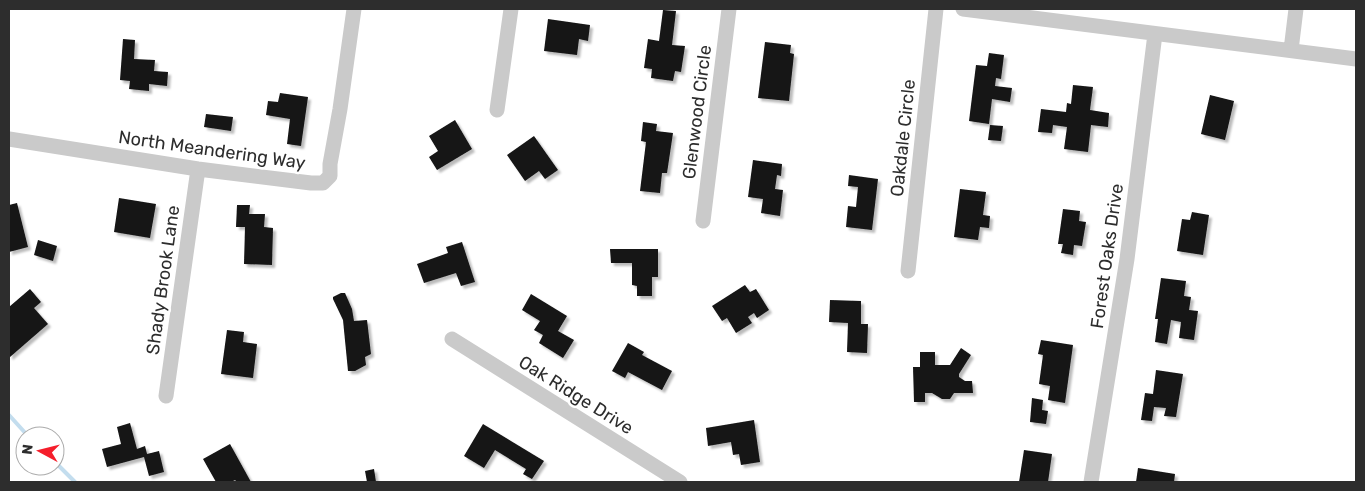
<svg xmlns="http://www.w3.org/2000/svg" width="1365" height="491" font-family="Rubik,sans-serif">
	<style>
		.lines { fill: none; stroke-linecap: round; stroke-linejoin: round }
		.stream { stroke: #c3ddee; stroke-width: 4 }
		.building { fill: #141414; filter: url(#shadow) }
		.minor { stroke: #cacaca; stroke-width: 15 }
		.labels { text-anchor: middle; stroke-width: 5; stroke-linejoin: round; paint-order: stroke }
		.street-label { font-size: 18px; fill: #2d2d2d; stroke: #fff }
	</style>
	<defs>
		<filter id="shadow"><feDropShadow dx="3" dy="3" stdDeviation="1" flood-color="#0004"/></filter>
	</defs>
	<rect width="100%" height="100%" fill="#fff"/>
	<g class="lines">
		<path class="stream" d="M9,415l19,21
			M55,462l20,20"/>
	</g>
	<path class="building" d="M663,10l13,1 -4,34 13,1 -4,26 -6,-1 -2,10 -22,-3 1,-9 -8,-1 4,-29 11,2z
		M548,19l42,6 -2,16 -9,-2 -2,16 -33,-4z
		M123,39l12,1 -1,19 21,1 -1,11 14,1 -1,14 -18,-2v7l-20,-2 1,-8 -10,-1z
		M765,42l26,3 -1,8 4,1 -5,47 -31,-3z
		M989,53l15,2 -3,24 -5,-1 -1,8 17,2 -2,14 -18,-3 -3,25 -20,-3 7,-56 11,1z
		M1073,85l20,2 -3,23 19,3 -1,14 -17,-2 -3,27 -24,-3 3,-22 -14,-2 -1,8 -14,-1 3,-23 25,3 1,-9 4,1z
		M280,93l28,4 -7,49 -14,-2 3,-25 -24,-4 2,-14 10,1z
		M1210,95l24,6 -9,39 -24,-6z
		M206,114l27,3 -2,14 -27,-4z
		M455,120l17,29 -35,21 -8,-13 9,-6 -9,-15z
		M643,122l14,2 -1,7 17,2 -6,40h-5l-2,20 -20,-2 6,-49 -5,-1z
		M990,125l13,1 -2,15 -13,-1z
		M534,136l24,34 -13,9 -6,-8 -14,10 -18,-26z
		M753,160l29,4 -1,12 -4,-1 -2,14 8,1 -3,26 -19,-3 2,-14 -15,-2z
		M849,175l29,4 -6,51 -26,-3 2,-21 8,1 2,-20 -10,-1z
		M960,189l26,3 -3,23 7,1 -1,12 -9,-1 -2,13 -24,-3z
		M119,198l37,6 -6,34 -36,-6z
		M17,203l11,44 -19,5v-47z
		M237,205h13l-1,9h16l-1,13 9,1 -1,37 -28,-1 1,-37h-9z
		M1063,209l17,2 -1,10 7,1 -4,24 -8,-1 -1,10 -12,-2 2,-9h-5z
		M1192,212l17,3 -6,40 -26,-4 5,-32 8,1z
		M38,240l19,6 -4,15 -19,-6z
		M462,242l13,40 -14,4 -5,-13 -32,10 -7,-19 31,-11 -2,-6z
		M610,249h48v28h-6v19h-15v-10l-5,-1v-22h-21z
		M1161,278l25,3 -2,15 7,1 -2,13 9,1 -4,29 -15,-2 2,-16 -10,-2 -4,24 -12,-2 3,-23h-3z
		M745,285l5,7 6,-3 13,21 -12,8 -3,-5 -6,4 4,6 -16,10 -9,-15 -5,3 -10,-15z
		M30,289l11,13 -7,6 14,16 -38,33 -1,-2v-48z
		M341,293h4l7,16 2,12 13,-1 4,34 -6,3 1,8 -11,6h-7l-5,-51 -10,-21v-2z
		M531,294l36,22 -9,15 16,9 -11,18 -24,-15 4,-8 -9,-5 6,-9 -18,-11z
		M830,300l31,1v23h7l-1,29 -20,-1 1,-29 -19,-1z
		M227,330l17,2 -1,10 14,2 -4,34 -32,-4z
		M1041,340l32,5 -8,58 -17,-3 2,-14 -11,-2 4,-29 -5,-1z
		M628,343l16,9 -2,3 30,16 -10,19 -34,-18 -3,6 -13,-7z
		M961,348l10,7 -12,19v3l6,4h7l1,12h-19l-4,6h-8l-10,-6h-7v9h-11l-1,-35h7v-15h15v13h15z
		M1156,370l27,4 -7,43 -12,-1 2,-8 -12,-1 -2,14 -11,-1 4,-27 8,1z
		M1032,398l11,2 -1,10 6,1 -2,13 -16,-2z
		M754,420l6,42 -19,3 -2,-11 -6,1 -2,-13 -23,4 -2,-18z
		M130,423l7,26 8,-3 2,8 12,-3 5,21 -15,4 -5,-19 -37,10 -5,-18 19,-5 -4,-17z
		M483,424l61,37 -12,18 -9,-5 3,-5 -31,-19 -11,18 -20,-12z
		M230,444l21,38h-14l-2,-2 -4,2h-15l-13,-23z
		M1024,450l28,4 -4,28h-29z
		M1138,468l37,6 -1,8h-38z
		M374,469l2,13h-9l-2,-11z"/>
	<g class="lines">
		<path class="minor" d="M963,9l393,50
			M1291,50l5,-41
			M497,110l14,-101
			M9,139l189,30 113,14h12l7,-7v-12l10,-55 14,-100
			M703,221l26,-212
			M908,271l28,-262
			M452,339l228,143
			M166,396l32,-227
			M1091,482l36,-223 28,-225"/>
	</g>
	<g class="labels">
		<g class="street-label">
			<text transform="translate(697 112) rotate(-83)" y="6">Glenwood Circle</text>
			<text transform="translate(903 138) rotate(-84)" y="6">Oakdale Circle</text>
			<text transform="translate(212 150) rotate(8)" y="6">North Meandering Way</text>
			<text transform="translate(1107 256) rotate(-82)" y="6">Forest Oaks Drive</text>
			<text transform="translate(163 280) rotate(-82)" y="6">Shady Brook Lane</text>
			<text transform="translate(576 395) rotate(32)" y="6">Oak Ridge Drive</text>
		</g>
	</g>
	<rect width="1365" height="491" fill="none" stroke="#2d2d2d" stroke-width="20"/>
	<g transform="translate(40 451) rotate(277)"><circle r="24" fill="#ffffff" stroke="#ababab"/>
	<path d="M0-4L9 19L0 12L-9 19Z" fill="#f51e2b"/>
	<text y="-8" font-size="14" font-weight="bold" text-anchor="middle" fill="#2d2d2d">N</text>
	</g>
</svg>
